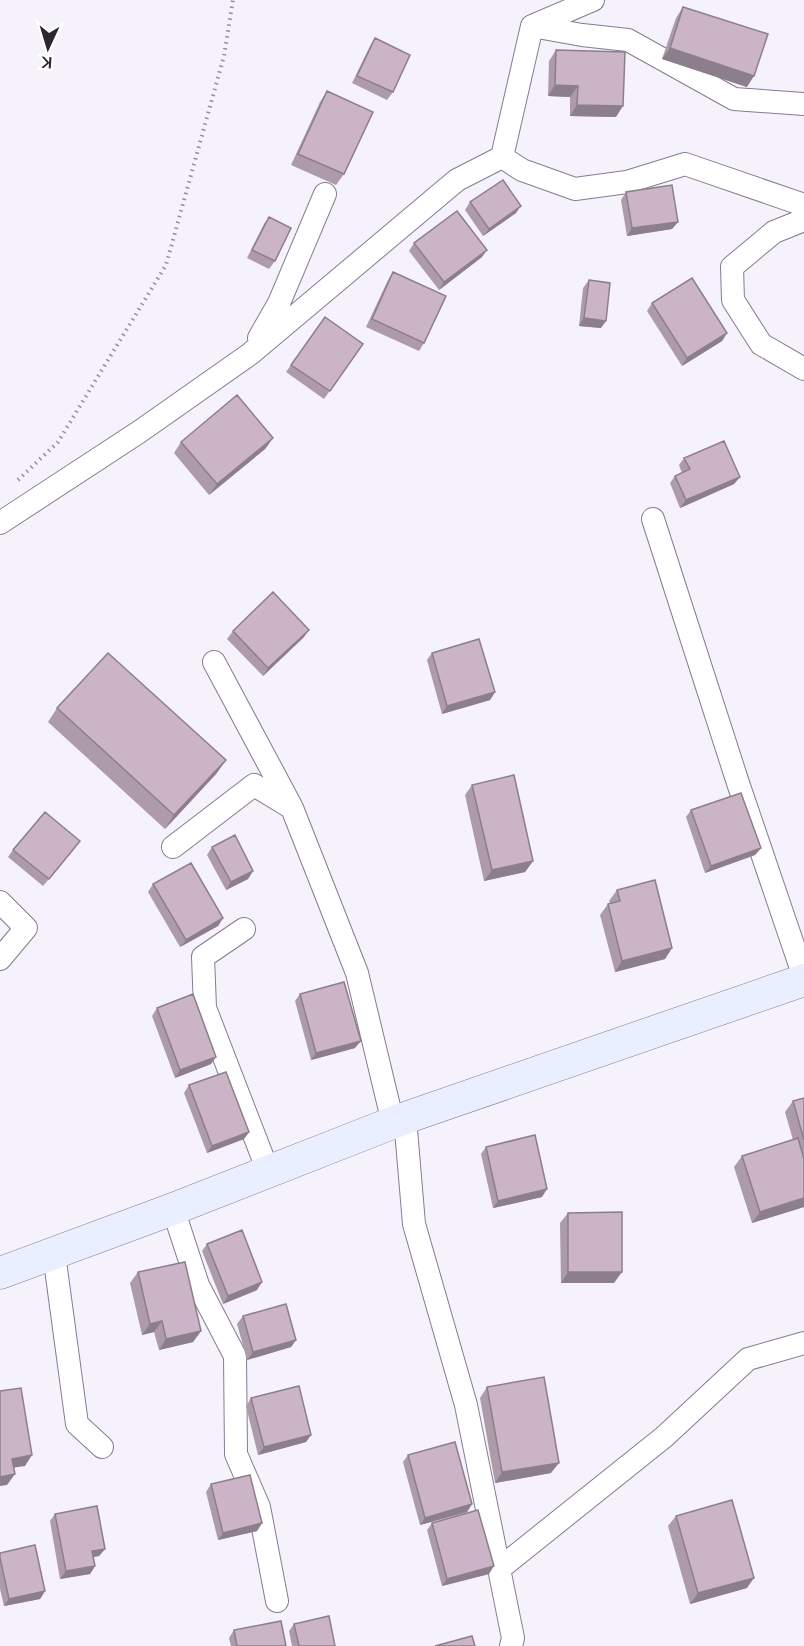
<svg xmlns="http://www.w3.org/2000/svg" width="804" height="1646" font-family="Mulish,sans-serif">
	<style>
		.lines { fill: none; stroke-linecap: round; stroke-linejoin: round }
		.street-casing { stroke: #837c93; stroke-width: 24 }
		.secondary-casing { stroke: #837c93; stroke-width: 33 }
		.path { stroke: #93909a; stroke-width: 4; stroke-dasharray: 1.5 4.5; stroke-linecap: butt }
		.street { stroke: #fff; stroke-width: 22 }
		.secondary { stroke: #e9efff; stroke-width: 32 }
		.wall { fill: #ae9baa }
		.shaded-wall { fill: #8d7e8b }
		.building { fill: #cab4c6; stroke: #8d7e8b; stroke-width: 1.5 }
	</style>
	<rect width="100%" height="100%" fill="#f5f2fc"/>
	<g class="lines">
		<g class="street-casing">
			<path id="street" d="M532,26l50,9 46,5 106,59 70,5
				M502,157l30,-131 61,-26
				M804,220l-30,12 -42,35 1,33 28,44 43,25
				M259,338l20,-35 46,-109
				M653,519l85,264 66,194
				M0,523l139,-91 111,-78 207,-174 45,-23 20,13 53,19 52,-7 58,-18 119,41
				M214,662l77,144
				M173,847l81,-62 38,23 65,165 36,150
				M0,902l26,26 -26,31
				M244,929l-41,28 2,51 63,163
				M405,1118l9,106 52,181 47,233 -2,8
				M173,1209l25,76 37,71 1,98 23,53 18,94
				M54,1254l23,170 25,23
				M499,1569l165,-132 84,-78 56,-16"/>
		</g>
		<g class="secondary-casing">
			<path id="secondary" d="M0,1273l173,-64 232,-91 399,-138"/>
		</g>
		<path class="path" d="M18,480l40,-38 108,-177 58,-209 9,-56"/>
		<use href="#street" class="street"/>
		<use href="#secondary" class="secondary"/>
	</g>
	<path class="wall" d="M683,7l64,80 -85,-28 14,-41z
		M375,38l18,54 -6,8 -35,-17 18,-37z
		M556,50l60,67 -46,-1v-19l-22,-1 1,-35z
		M327,91l17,83 -8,11 -45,-20 29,-63z
		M626,192l52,30 -6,7 -45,7 -6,-36z
		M470,202l46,11 -33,23 -18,-26z
		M269,217l6,44 -6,8 -22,-11 17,-34z
		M414,243l68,14 -43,33 -30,-39z
		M393,272l31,71 -5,8 -53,-24 22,-47z
		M589,280l12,48 -22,-2 4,-38z
		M652,303l75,30 -5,8 -40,25 -35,-55z
		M325,317l38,27 -39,55 -38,-27z
		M273,438l-8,11 -56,46 -35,-42 7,-11z
		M684,458l56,19 -6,7 -54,24 -10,-25 5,-7 7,-3 -3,-8z
		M233,631l71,6 -41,39 -36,-37z
		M432,653l63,39 -5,8 -48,14 -15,-54z
		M57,708l169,52 -10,14 -51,55 -117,-107z
		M472,785l61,76 -8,11 -41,9 -19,-86z
		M691,810l70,38 -6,7 -50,18 -19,-56z
		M212,847l41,24 -5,8 -22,11 -19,-35z
		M75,848l-32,38 -35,-29 5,-7z
		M153,884l70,34 -5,8 -38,21 -32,-55z
		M617,890l55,58 -7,11 -50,13 -15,-57 8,-11 2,-1 -1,-2z
		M300,994l55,54 -44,12 -16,-59z
		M157,1008l54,56 -36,14 -23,-62z
		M189,1085l60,47 -5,7 -37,14 -23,-60z
		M804,1098v109l-52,16 -18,-56 8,-11 51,-16 -8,-28 8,-11z
		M486,1147l56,50 -49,11 -12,-54z
		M568,1213l46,70h-53l-1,-60z
		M207,1244l50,46 -34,14 -21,-53z
		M138,1272l63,59 -8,11 -34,8 -5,-18 -12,3 -12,-52z
		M243,1316l53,24 -5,7 -44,13 -10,-36z
		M487,1387l64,86 -56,10 -15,-85z
		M251,1398l60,37 -5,7 -48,13 -12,-49z
		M408,1455l64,49 -5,8 -47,13 -17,-63z
		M211,1484l51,39 -5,8 -39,9 -12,-48z
		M55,1514l50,35 -6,7 -6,1 2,9 -5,8 -30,5 -10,-58z
		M676,1516l71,72 -57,16 -22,-78z
		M432,1523l57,51 -47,12 -15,-56z
		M0,1553l45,38 -5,8 -36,7 -4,-17z
		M294,1624l41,22h-43l-3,-15z
		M234,1630l52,16h-55l-2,-8z"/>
	<path class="shaded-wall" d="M670,48l84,28 -7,11 -85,-28z
		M555,85l23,1 -8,11 -22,-1z
		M577,105l46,1 -7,11 -46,-1z
		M521,206l-5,7 -33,23 6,-7z
		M678,222l-6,7 -45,7 5,-8z
		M487,250l-5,7 -43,33 5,-8z
		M584,318l22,3 -5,7 -22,-2z
		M727,333l-5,8 -40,25 5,-8z
		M273,438l-8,11 -56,46 8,-11z
		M740,477l-6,7 -54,24 6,-8z
		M309,630l-5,7 -41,39 5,-8z
		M495,692l-5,8 -48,14 5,-8z
		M226,760l-10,14 -51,55 9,-14z
		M761,848l-6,7 -50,18 6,-7z
		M533,861l-8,11 -41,9 8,-11z
		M253,871l-5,8 -22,11 5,-8z
		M223,918l-5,8 -38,21 6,-7z
		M672,948l-7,11 -50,13 7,-11z
		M361,1041l-6,7 -44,12 5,-7z
		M216,1057l-5,7 -36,14 5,-8z
		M249,1132l-5,7 -37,14 5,-7z
		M547,1189l-5,8 -49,11 5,-7z
		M804,1198v9l-52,16 8,-11z
		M568,1272h54l-8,11h-53z
		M262,1282l-5,8 -34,14 5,-8z
		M162,1321l-8,11 -12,3 8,-11z
		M201,1331l-8,11 -34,8 7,-11z
		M296,1340l-5,7 -44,13 6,-8z
		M311,1435l-5,7 -48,13 6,-8z
		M32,1455l-7,11 -21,3 8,-10z
		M559,1463l-8,10 -56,10 7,-11z
		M15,1474l-8,11 -7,1v-9z
		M472,1504l-5,8 -47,13 5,-7z
		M262,1523l-5,8 -39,9 5,-7z
		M105,1549l-6,7 -12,2 5,-7z
		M95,1566l-5,8 -30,5 6,-8z
		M494,1566l-5,8 -47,12 5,-7z
		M754,1578l-7,10 -57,16 8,-11z
		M45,1591l-5,8 -36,7 5,-7z"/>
	<path class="building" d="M683,7l85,27 -14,42 -84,-28z
		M375,38l35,17 -17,37 -36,-16z
		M556,50l69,2 -2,54 -46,-1 1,-19 -23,-1z
		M327,91l46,21 -29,62 -46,-20z
		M503,180l18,26 -32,23 -19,-27z
		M672,185l6,37 -46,6 -6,-36z
		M457,211l30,39 -43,32 -30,-39z
		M269,217l22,11 -16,33 -23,-11z
		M393,272l53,24 -22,47 -52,-24z
		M692,278l35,55 -40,25 -35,-55z
		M589,280l21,3 -4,38 -22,-3z
		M325,317l38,27 -33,47 -39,-26z
		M237,395l36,43 -56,46 -36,-42z
		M724,441l16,36 -54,23 -11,-24 15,-7 -6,-11z
		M273,592l36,38 -41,38 -35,-37z
		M479,639l16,53 -48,14 -15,-53z
		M108,653l118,107 -52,55 -117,-107z
		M514,775l19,86 -41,9 -20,-85z
		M741,793l20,55 -50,18 -20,-56z
		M45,812l35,29 -31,38 -36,-29z
		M235,835l18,36 -22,11 -19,-35z
		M191,863l32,55 -37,22 -33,-56z
		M655,880l17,68 -50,13 -14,-57 12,-3 -3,-11z
		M344,982l17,59 -45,12 -16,-59z
		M193,994l23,63 -36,13 -23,-62z
		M226,1072l23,60 -37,14 -23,-61z
		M804,1098v42l-11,-39z
		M535,1135l12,54 -49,12 -12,-54z
		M798,1138l6,21v39l-44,14 -18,-56z
		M622,1212v60h-54v-59z
		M242,1230l20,52 -34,14 -21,-52z
		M185,1262l16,69 -35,8 -4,-18 -12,3 -12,-52z
		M286,1304l10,36 -43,12 -10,-36z
		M544,1377l15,86 -57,9 -15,-85z
		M299,1386l12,49 -47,12 -13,-49z
		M21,1388l11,67 -20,4 3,15 -15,3v-86z
		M455,1442l17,62 -47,14 -17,-63z
		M250,1475l12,48 -39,10 -12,-49z
		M732,1500l22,78 -56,15 -22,-77z
		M97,1506l8,43 -13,2 3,15 -29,5 -11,-57z
		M478,1510l16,56 -47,13 -15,-56z
		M35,1545l10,46 -36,8 -9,-41v-5z
		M329,1616l6,30h-36l-5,-22z
		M281,1621l5,25h-49l-3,-16z
		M472,1636l3,10h-40z"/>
	<g transform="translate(48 48) rotate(184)" stroke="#ffffff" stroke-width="4.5" paint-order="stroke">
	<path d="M0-4.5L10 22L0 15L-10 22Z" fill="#2a2731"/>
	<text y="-9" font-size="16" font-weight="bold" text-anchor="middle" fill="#2a2731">K</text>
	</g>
</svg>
